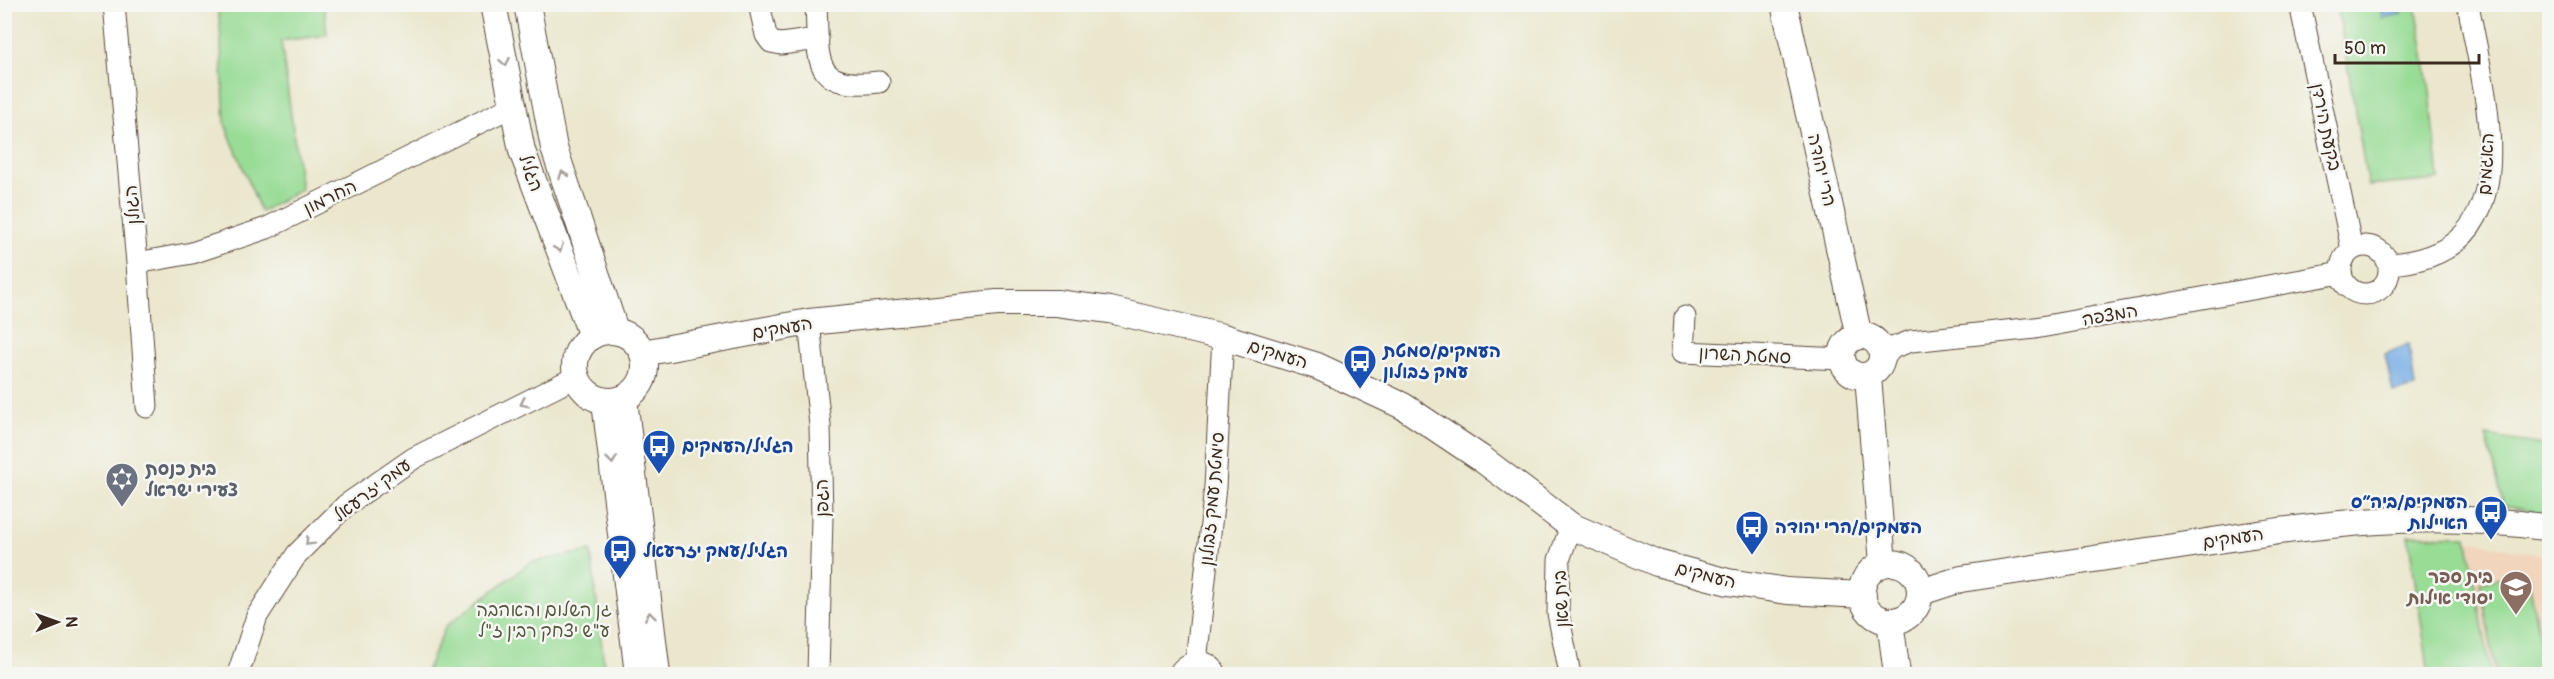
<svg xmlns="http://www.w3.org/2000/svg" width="2554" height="679" font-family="Pangolin,'Playpen Sans Hebrew',sans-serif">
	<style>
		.built { fill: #f1d5bd }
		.green { fill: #98dc95; stroke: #6a835a; stroke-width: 1.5 }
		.water { fill: #77ade5; stroke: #596c82; stroke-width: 1.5 }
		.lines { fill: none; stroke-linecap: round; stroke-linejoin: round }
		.minor-casing { stroke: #554638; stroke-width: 23 }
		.tertiary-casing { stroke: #554638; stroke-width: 28 }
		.minor { stroke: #fff; stroke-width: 21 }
		.tertiary { stroke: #fff; stroke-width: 26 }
		.oneway { stroke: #a79f9a }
		.labels { text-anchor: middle; stroke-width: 5; stroke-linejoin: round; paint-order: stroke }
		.street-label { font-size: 18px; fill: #3b2a1e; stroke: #f6f6f2 }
		.transit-label { font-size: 18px; font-weight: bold; fill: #164399; stroke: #f6f6f2; text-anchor: start }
		.worship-label { font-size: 18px; font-weight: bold; fill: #5b616d; stroke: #f6f6f2; text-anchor: start }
		.education-label { font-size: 18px; font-weight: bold; fill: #785e54; stroke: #f6f6f2; text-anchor: end }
		.park-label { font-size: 18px; fill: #52563c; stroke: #f6f6f2 }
	</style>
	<rect width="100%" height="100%" fill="#f6f6f2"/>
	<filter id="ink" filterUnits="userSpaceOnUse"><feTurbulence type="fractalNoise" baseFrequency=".0167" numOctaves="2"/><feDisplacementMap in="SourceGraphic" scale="12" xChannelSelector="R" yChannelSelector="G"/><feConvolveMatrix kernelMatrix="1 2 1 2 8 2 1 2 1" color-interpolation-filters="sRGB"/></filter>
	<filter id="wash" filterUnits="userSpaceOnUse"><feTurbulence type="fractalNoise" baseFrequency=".008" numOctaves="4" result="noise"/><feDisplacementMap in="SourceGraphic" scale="24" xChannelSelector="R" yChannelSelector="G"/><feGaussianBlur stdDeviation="1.35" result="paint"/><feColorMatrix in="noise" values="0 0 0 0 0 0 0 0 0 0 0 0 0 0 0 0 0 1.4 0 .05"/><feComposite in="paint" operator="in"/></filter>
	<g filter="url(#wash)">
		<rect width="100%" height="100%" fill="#ebe7cd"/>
		<path class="built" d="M2469,540l80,17v117h-56z"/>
		<path class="green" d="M217,5h107l3,30 -46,6 20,148 -40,23 -36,-88 -5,-99z
			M2337,5h79l14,87 9,88 -71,6z
			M2486,436l63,10v68l-45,-8z
			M2408,535l59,1 24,138h-62z
			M591,551l14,123h-180l21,-48 85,-64z
			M2528,574l17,100h-49l-16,-92z"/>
		<path class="water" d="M2380,5h21l1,9 -20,4z
			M2409,344l6,43 -22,5 -8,-38z"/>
	</g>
	<g filter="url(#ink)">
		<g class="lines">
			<g class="minor-casing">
				<path id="minor" d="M114,4l23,259 10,144
					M759,4l7,31 5,7 10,2 37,-5
					M816,4c3,56 -6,86 63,78
					M2300,4l52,245
					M2341 270a24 24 0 1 1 48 0a24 24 0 1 1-48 0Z
					M137,263l55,-10 75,-25 246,-122
					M2389,264c145,-9 96,-165 79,-260
					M1685,317l-2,35 159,7
					M809,322l11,103 2,92 -4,157
					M1883,359l9,-11 19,-7 124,-13 306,-55
					M1196,662l19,-175 8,-150
					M238,674l19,-58 40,-62 49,-49 68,-47 162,-81
					M1179,674c9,-15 29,-17 37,0
					M1570,674l-12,-61 1,-53 12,-34"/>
			</g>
			<g class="tertiary-casing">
				<path id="tertiary" d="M493,4l29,147 70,185
					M527,4l27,144 61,182
					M1784,4l75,332
					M575 366a35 35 0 1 1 70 0a35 35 0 1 1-70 0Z
					M1842 356a20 20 0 1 1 40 0a20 20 0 1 1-40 0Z
					M643,353l166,-31 188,-19h60l53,7 113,27 94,29 86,40 79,53 89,67 86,37 71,19 59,9 76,4
					M1868,376l15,188
					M624,399l33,275
					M605,402l33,272
					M1862 592a29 29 0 1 1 58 0a29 29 0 1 1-58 0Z
					M1921,592l40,-13c79,-12 159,-24 239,-36 122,-19 225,-34 350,-15
					M1890,621l7,53"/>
			</g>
			<use href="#minor" class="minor"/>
			<use href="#tertiary" class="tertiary"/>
		</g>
		<defs><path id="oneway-chevron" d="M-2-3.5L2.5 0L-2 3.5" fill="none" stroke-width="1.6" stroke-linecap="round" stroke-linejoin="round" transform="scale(1.5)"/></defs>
		<g class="oneway">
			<use href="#oneway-chevron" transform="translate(505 62) rotate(79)"/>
			<use href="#oneway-chevron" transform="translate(563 175) rotate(-109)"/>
			<use href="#oneway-chevron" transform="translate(559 248) rotate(69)"/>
			<use href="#oneway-chevron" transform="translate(524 403) rotate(154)"/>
			<use href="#oneway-chevron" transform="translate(612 460) rotate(83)"/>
			<use href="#oneway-chevron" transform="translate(309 542) rotate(135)"/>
			<use href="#oneway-chevron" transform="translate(650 616) rotate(-97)"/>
		</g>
	</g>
	<defs>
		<g id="bus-pin" transform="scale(1.725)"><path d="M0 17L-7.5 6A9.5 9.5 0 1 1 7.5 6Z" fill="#1a4fb4" stroke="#f6f6f2"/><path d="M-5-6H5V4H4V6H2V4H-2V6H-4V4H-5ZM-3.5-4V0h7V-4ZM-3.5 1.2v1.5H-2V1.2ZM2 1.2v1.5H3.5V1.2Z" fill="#fff"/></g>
		<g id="synagogue-pin" transform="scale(1.725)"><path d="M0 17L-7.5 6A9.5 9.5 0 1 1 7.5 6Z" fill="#6b7280" stroke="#f6f6f2"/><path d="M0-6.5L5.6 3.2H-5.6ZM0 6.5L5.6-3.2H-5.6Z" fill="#fff"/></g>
		<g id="school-pin" transform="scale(1.725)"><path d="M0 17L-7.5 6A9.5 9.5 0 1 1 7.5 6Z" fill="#8d6e63" stroke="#f6f6f2"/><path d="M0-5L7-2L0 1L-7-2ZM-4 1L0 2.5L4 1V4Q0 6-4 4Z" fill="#fff"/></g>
	</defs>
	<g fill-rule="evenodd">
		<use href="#bus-pin" x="1360" y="361"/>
		<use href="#bus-pin" x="659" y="446"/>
		<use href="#synagogue-pin" x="122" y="479"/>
		<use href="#bus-pin" x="2491" y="512"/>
		<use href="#bus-pin" x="1752" y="527"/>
		<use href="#bus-pin" x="620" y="551"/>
		<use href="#school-pin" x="2516" y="587"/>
	</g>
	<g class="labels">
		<g class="street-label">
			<text transform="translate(2326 127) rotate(78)" y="6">בקעת הירדן</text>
			<text transform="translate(2486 164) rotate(-87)" y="6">האגמים</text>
			<text transform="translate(1822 170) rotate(77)" y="6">הרי יהודה</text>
			<text transform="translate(531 173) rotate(70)" y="6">הגליל</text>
			<text transform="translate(330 197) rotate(-26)" y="6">החרמון</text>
			<text transform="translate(132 205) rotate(-95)" y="6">הגולן</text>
			<text transform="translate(2110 315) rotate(-10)" y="6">המצפה</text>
			<text transform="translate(782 328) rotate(-10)" y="6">העמקים</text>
			<text transform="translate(1278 354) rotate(17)" y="6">העמקים</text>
			<text transform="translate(1745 355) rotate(3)" y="6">סמטת השרון</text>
			<text transform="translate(372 490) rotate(-37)" y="6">עמק יזרעאל</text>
			<text transform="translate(822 498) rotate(-91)" y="6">הגפן</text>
			<text transform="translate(1212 499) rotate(-85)" y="6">סימטת עמק זבולון</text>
			<text transform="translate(2233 538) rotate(-9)" y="6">העמקים</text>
			<text transform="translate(1706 575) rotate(14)" y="6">העמקים</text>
			<text transform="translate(1561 599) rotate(-93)" y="6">בית שאן</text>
		</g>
		<g class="transit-label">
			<text x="1383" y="357">העמקים/סמטת<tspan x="1383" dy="21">עמק זבולון</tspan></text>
			<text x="682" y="452">הגליל/העמקים</text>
			<text x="2468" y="508" text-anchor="end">העמקים/ביה״ס<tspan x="2468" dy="21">האיילות</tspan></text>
			<text x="1775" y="533">העמקים/הרי יהודה</text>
			<text x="643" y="557">הגליל/עמק יזרעאל</text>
		</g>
		<g class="worship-label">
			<text x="145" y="475">בית כנסת<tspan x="145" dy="21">צעירי ישראל</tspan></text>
		</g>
		<g class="education-label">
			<text x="2493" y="583">בית ספר<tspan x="2493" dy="21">יסודי אילות</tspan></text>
		</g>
		<g class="park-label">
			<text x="544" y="616">גן השלום והאהבה<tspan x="544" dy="21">ע"ש יצחק רבין ז"ל</tspan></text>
		</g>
	</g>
	<rect width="2554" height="679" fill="none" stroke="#f6f6f2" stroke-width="24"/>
	<g transform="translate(57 622) rotate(89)" stroke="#f6f6f2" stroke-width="4.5" paint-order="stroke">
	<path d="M0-4.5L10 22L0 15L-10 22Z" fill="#3b2a1e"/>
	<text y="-9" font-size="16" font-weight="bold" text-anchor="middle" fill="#3b2a1e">N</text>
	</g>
	<path d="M2335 54v9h144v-9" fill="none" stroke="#3b2a1e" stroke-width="3"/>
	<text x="2344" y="54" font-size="18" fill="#3b2a1e" stroke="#f6f6f2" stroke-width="4.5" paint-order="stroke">50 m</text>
</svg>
